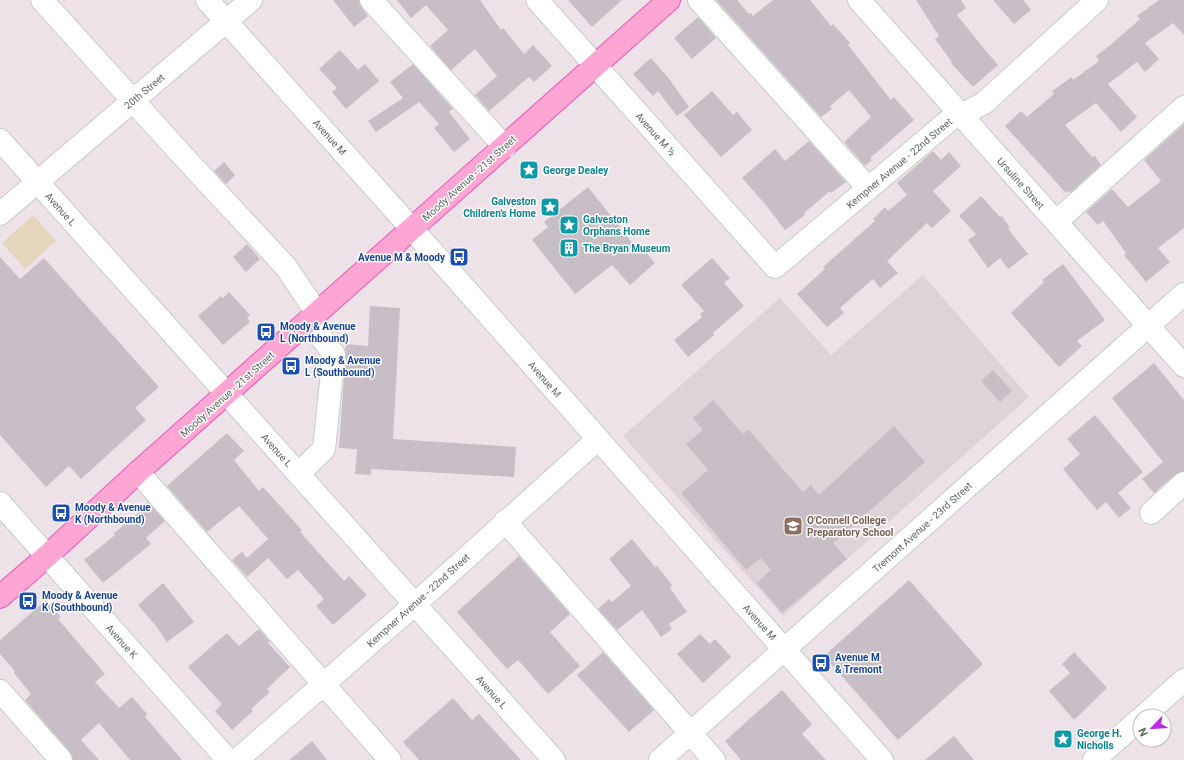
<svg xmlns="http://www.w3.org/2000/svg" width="1184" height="760" font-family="Roboto,sans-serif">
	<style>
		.education { fill: #dfd3da }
		.green { fill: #e5d7be }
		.building { fill: #c8bec5 }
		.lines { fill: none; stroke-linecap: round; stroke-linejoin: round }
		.minor-casing { stroke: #c6cdc8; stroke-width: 24 }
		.major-casing { stroke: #ef59b8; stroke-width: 24 }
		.minor { stroke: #fff; stroke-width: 22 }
		.major { stroke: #fea6d3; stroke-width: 22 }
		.labels { text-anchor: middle; stroke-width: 3; stroke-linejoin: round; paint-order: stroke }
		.street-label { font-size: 10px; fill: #5a635c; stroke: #fff }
		.culture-label { font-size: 10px; font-weight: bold; fill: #0d838f; stroke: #fff; text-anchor: start }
		.transit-label { font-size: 10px; font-weight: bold; fill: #164399; stroke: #fff; text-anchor: start }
		.education-label { font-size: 10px; font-weight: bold; fill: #785e54; stroke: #fff; text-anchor: start }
	</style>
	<rect width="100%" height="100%" fill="#ede2e8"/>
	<path class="education" d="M923,275l106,122 -246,219 -160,-180 157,-138 51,57z"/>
	<path class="green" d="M33,215l23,26 -31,28 -23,-26z"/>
	<path class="building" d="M333,0h26l3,8 6,8 -14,11z
		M397,0h83l21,30 2,-2 21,26 9,-9 19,21 -18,16 -5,-5 -40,34 -14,-16 22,-19 -22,-27 -24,21 -21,-24 18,-16 -22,-25 -15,13z
		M568,0h54l-30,27z
		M716,0h21l12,14 2,-1 2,3 20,-16h37l21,26 2,-2 17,19 -2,2 43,55 3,-3 20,23 -44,38 2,2 -7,6 -21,-24 27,-25 -22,-27 -19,16 2,3 -11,8z
		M916,0h45l5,8 -9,7 24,30 17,20 -25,22 -22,-24 1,-1 -17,-23 4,-3z
		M993,0h30l8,10 -17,14z
		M1159,0h25v35l-11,-12 -28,20 14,16 -14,13 -8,-10 -29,22 29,33 -16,15 -25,-29 -31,22 27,32 3,-1 6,9 -31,28 -2,-2 -2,2 -61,-67 16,-15 6,6 27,-23 -2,-3 20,-14 1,3 26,-19 -3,-5 17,-13 27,-24 -3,-3z
		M698,17l18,21 -24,21 -18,-21z
		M340,50l18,20 7,-6 14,17 -33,28 -14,-17 5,-4 -18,-19z
		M651,58l19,22 19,27 -12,9 -19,-25 -5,5 -20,-22z
		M413,64l40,45 -4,3 21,27 -16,13 -20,-24 5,-4 -20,-22 -43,30 -8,-11 35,-23 -13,-16z
		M712,91l21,24 4,-3 15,18 -31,27 -37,-42z
		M1184,124v104l-26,20 12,14 -24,20 -22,-27 2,-2 -23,-32 -5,4 -12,-13 26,-23 16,18 33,-26 -17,-21z
		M809,141l37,41 -15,11 -1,-2 -26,22 1,2 -20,15 -20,-26 -23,-26 33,-29 10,12z
		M933,151l8,9 8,-8 12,14 -28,25 18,20 -19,17 -5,-5 -40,38 11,12 -18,15 -7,-9 -33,29 4,5 -17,14 -30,-33 28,-25 -2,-2 52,-46 -2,-2 12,-12 3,4 19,-16 -10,-12z
		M224,162l11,13 -9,9 -12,-13z
		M588,187l46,58 3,-3 18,21 -25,22 -18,-20 -37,29 -43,-54 16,-13 -4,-5z
		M981,196l19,21 2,-1 8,12 -2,1 20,25 -20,15 -8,-11 -12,10 -20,-28 8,-6 -17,-18z
		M247,244l13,15 -14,13 -13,-15z
		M0,257l20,22 24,-21 115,129 -24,21 11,12 -65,59 -12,-13 -23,21 -46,-52z
		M712,258l18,20 -6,5 20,23 -31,27 1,2 -26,22 -14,-17 28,-23 -2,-3 4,-3 -23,-26z
		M1063,264l42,56 -28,21 5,5 -23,21 -48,-54 33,-31 -2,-2z
		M229,292l21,23 -3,3 3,4 -27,23 -25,-29 23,-20 2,2z
		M370,306l30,2 -7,131 123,8 -2,30 -143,-8v6l-16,-1 2,-25 -18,-1 4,-57 3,-36 -1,-11 23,2z
		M1154,363l30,37v71l-8,3 -22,19 -12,-14 21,-17 -51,-64z
		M993,370l19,21 -12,11 -19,-21z
		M713,400l30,34 6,-4 54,62 8,-7 8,10 75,-69 31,36 -92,81 14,16 -65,54 -25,-30 14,-13 -10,-12 -15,12 -65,-77 27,-23 -22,-26 17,-14 -10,-12z
		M1095,415l48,57 -25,21 13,15 -12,10 -13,-16 -9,8 -34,-41 17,-15 -13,-15z
		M227,433l17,18 -10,9 25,31 4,-4 39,43 -2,2 44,49 5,-5 18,19 -34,30 -17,-19 8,-7 -26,-29 -11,9 -19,-21 -21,19 -15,-17 10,-8 5,6 21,-19 -29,-33 -32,26 -40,-46z
		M148,502l17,19 -19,17 5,6 -48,39 -19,-23 31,-25 -2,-1 25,-21 -1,-1z
		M632,539l23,28 2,-1 15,19 -2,3 17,24 -18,12 3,5 -11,8 -19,-27 -25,20 -19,-21 11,-10 3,3 19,-16 -22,-27z
		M519,556l51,58 -20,18 30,34 -32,28 -30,-34 -11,9 -50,-57z
		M909,580l74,84 -85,76 -74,-84z
		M163,583l31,39 -27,20 -11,-16 -18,-21z
		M46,600l15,17 -3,2 47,55 -10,8 24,26 13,-11 15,17 -2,3 37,43h-52l-31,-37 -18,17 18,20h-26l-3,-8 -45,-52 6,-6 -17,-21 1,-2 -15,-17v-14z
		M259,629l11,13 -2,1 22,24 -23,22 3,3 -19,17 2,2 -21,19 -17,-19 7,-7 -34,-37 39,-34 12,13z
		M700,634l10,10 5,-5 16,18 -28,26 -26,-29z
		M603,652l51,58 -25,22 -52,-57z
		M1074,652l33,36 -33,32 -25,-29 21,-18 -8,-9z
		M782,690l30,34 -10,10 24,26h-85l-16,-19z
		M453,698l19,22 7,-6 42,46h-102l-16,-18z
		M954,736l20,24h-49z
		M312,741l15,19h-38z"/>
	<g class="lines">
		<g class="minor-casing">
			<path id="minor" d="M42,0l141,156 103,111 31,46
				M207,0l247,276 428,484
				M371,0l134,147
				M537,0l238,267 177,-149 9,-3 23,-12 113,-103
				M699,0l169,188
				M859,0l325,366
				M0,140l554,620
				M0,214l251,-214
				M1056,222l128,-115
				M138,472l252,288
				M298,474l26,-25 10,-95 -26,-33
				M0,503l228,257
				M1151,513l33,-30
				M505,521l209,239
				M0,691l61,69
				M1144,716l40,-36
				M237,760l177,-155 184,-166
				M660,760l524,-466
				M1094,760l46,-41"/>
		</g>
		<g class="major-casing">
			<path id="major" d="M0,597l47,-41 91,-84 531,-472"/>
		</g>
		<use href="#minor" class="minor"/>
		<use href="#major" class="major"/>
	</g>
	<defs>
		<g id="sight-square" transform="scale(1)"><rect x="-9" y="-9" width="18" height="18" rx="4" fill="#0f9aa8" stroke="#fff"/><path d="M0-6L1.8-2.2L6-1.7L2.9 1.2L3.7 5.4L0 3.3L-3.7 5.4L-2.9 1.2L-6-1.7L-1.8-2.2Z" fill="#fff"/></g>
		<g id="building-square" transform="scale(1)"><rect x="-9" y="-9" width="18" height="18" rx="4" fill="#0f9aa8" stroke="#fff"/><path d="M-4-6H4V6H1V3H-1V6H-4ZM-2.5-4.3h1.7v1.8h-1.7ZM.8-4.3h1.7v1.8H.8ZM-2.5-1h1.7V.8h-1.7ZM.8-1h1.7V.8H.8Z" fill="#fff"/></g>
		<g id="bus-square" transform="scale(1)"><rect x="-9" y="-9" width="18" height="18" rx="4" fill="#1a4fb4" stroke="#fff"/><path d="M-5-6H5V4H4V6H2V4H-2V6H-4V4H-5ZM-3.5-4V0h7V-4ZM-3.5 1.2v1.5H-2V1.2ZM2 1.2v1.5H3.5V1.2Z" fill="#fff"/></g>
		<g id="school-square" transform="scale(1)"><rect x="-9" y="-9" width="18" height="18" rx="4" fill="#8d6e63" stroke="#fff"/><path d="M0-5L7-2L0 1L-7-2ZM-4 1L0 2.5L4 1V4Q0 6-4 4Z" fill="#fff"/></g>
	</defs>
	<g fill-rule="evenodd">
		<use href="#sight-square" x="529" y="170"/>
		<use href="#sight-square" x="550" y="207"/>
		<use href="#sight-square" x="569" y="225"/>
		<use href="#building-square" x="569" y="248"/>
		<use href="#bus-square" x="459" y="257"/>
		<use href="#bus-square" x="266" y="332"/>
		<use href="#bus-square" x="291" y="366"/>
		<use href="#bus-square" x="61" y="513"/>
		<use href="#school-square" x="793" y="526"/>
		<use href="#bus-square" x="28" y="601"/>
		<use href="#bus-square" x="821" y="663"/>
		<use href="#sight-square" x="1063" y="739"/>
	</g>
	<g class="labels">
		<g class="street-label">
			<text transform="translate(144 91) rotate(-40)" y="4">20th Street</text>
			<text transform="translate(656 134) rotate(48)" y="4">Avenue M ½</text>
			<text transform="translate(330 137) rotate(48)" y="4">Avenue M</text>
			<text transform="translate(899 163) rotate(-40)" y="4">Kempner Avenue - 22nd Street</text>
			<text transform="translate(469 178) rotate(-42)" y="4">Moody Avenue - 21st Street</text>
			<text transform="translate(1021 183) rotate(48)" y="4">Ursuline Street</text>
			<text transform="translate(61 209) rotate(48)" y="4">Avenue L</text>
			<text transform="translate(545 379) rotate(49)" y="4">Avenue M</text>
			<text transform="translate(227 394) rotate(-42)" y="4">Moody Avenue - 21st Street</text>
			<text transform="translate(277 450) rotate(48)" y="4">Avenue L</text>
			<text transform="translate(922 527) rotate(-42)" y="4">Tremont Avenue - 23rd Street</text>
			<text transform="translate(418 600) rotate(-42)" y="4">Kempner Avenue - 22nd Street</text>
			<text transform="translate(760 622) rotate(48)" y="4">Avenue M</text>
			<text transform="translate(122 641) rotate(48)" y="4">Avenue K</text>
			<text transform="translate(492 692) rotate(48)" y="4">Avenue L</text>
		</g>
		<g class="culture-label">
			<text x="543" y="174">George Dealey</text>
			<text x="536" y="205" text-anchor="end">Galveston<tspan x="536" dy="12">Children's Home</tspan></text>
			<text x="583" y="223">Galveston<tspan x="583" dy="12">Orphans Home</tspan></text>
			<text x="583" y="252">The Bryan Museum</text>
			<text x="1077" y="737">George H.<tspan x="1077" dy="12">Nicholls</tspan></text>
		</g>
		<g class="transit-label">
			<text x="445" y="261" text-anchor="end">Avenue M &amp; Moody</text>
			<text x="280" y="330">Moody &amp; Avenue<tspan x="280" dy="12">L (Northbound)</tspan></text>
			<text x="305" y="364">Moody &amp; Avenue<tspan x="305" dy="12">L (Southbound)</tspan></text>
			<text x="75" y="511">Moody &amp; Avenue<tspan x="75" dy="12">K (Northbound)</tspan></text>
			<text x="42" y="599">Moody &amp; Avenue<tspan x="42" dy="12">K (Southbound)</tspan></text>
			<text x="835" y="661">Avenue M<tspan x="835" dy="12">&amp; Tremont</tspan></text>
		</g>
		<g class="education-label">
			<text x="807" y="524">O'Connell College<tspan x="807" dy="12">Preparatory School</tspan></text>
		</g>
	</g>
	<g transform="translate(1152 728) rotate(245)"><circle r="19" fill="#ffffff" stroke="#bdc1be"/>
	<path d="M0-3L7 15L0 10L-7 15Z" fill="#b42ee6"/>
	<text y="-6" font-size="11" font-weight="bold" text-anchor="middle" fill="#5a635c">N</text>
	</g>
</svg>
